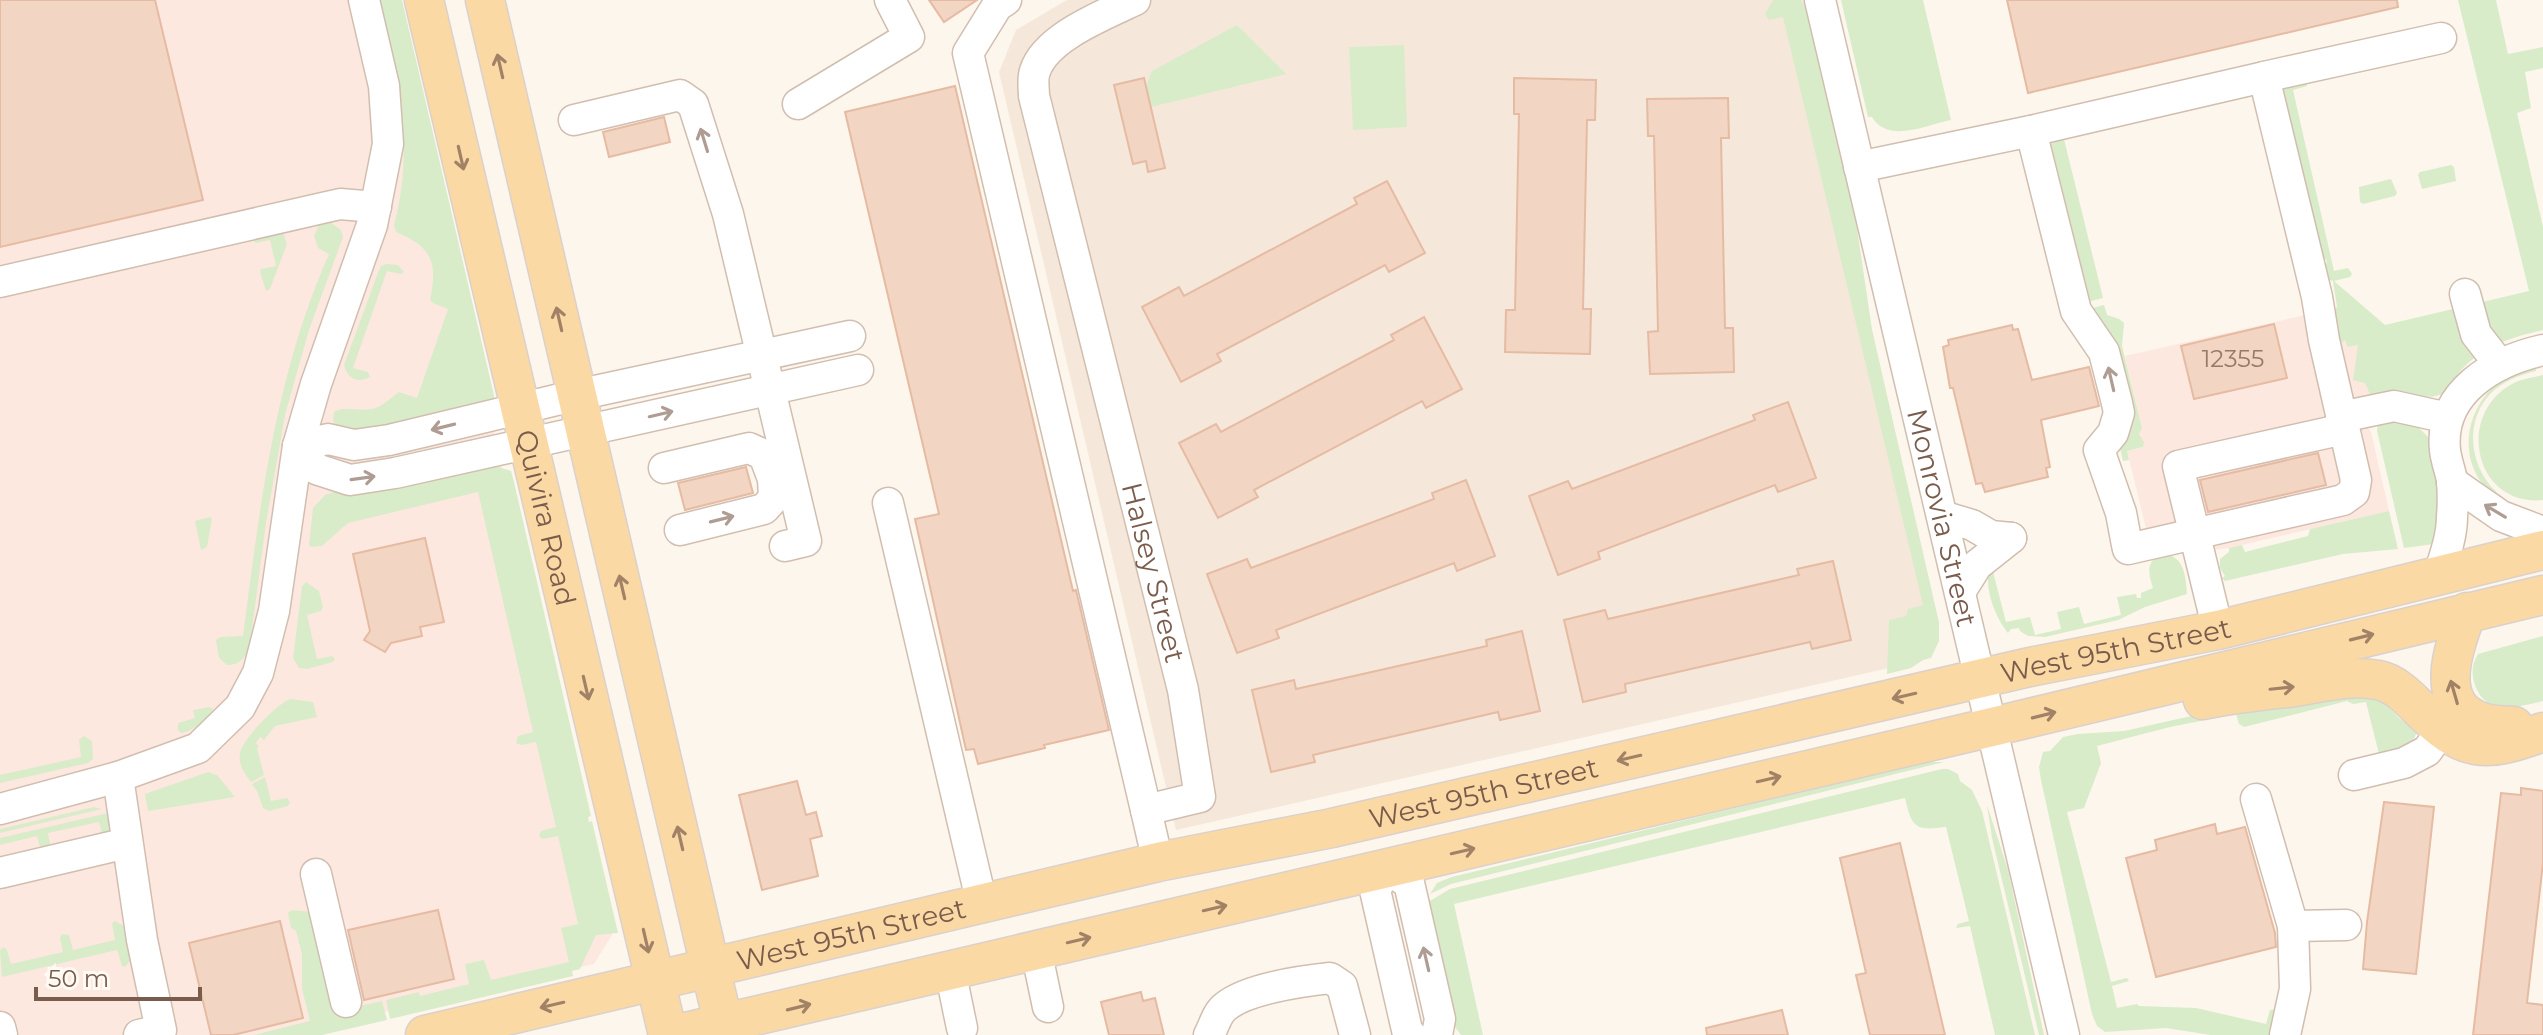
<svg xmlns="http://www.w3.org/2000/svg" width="2543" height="1035" font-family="Montserrat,sans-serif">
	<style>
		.residential { fill: #f5e8da }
		.commercial { fill: #fde8e0 }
		.green { fill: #d8ecc9 }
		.building { fill: #f3d5c3; stroke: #e6bba3; stroke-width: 2 }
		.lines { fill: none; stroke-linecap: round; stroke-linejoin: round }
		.minor-casing { stroke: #d1beb0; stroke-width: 33 }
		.major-casing { stroke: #dad1cd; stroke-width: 41 }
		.minor { stroke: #fff; stroke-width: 30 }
		.major { stroke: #fbd9a5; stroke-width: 38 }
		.oneway { stroke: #a18267 }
		.oneway2 { stroke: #af9d94 }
		.labels { text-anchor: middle; stroke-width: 8; stroke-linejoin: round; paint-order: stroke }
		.number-label { font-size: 24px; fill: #987a6a }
		.street-label { font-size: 28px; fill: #7a5c4d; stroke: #fffaf3 }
	</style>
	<rect width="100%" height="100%" fill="#fdf6ec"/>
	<path class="residential" d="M1067,0h736l51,212 18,118 67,293v18l-15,19 -748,170 -177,-758 17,-42z"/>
	<path class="commercial" d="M0,0h392l220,935 -18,29 -310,71h-284z
		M2336,308l-2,3 13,36 12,-3 8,44 3,7 -2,32 3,5 18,79 -160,37 -76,9 -26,-106 16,-4 -4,-14 3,-5 -17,-72z"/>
	<path class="green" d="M380,0h22l94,404 -109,31 -50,-7 -4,-7 1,-9c10,-7 25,0 38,-3 11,-2 18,-11 27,-17l18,6 31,-89 -15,-6 -3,-3c8,-38 2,-53 -34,-68l-2,-7c21,-77 4,-150 -14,-225z
		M1773,0h28l6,11 47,197 18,122 67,293v18l-8,17 -8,2 -12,8 -24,6 2,-54 17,-4 2,-7 15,-4 -140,-588 -14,3 -4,-6z
		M1841,0h82l28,120c-25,5 -63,24 -79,-3h-4z
		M2458,0h38l12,54 35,-7v21l-18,4 6,36 -14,5 26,114v103c-30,7 -57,15 -79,37 -9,9 -13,24 -25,28 -12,5 -25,-2 -37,-4 -11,-1 -21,1 -32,4l-5,-12 -12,-3 5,-35 -11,2 -2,-7 -4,3 -2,-2 -5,-30 3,-4 -4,-26 -6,-2 -3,-15 3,-1 -1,-4 -3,1 -41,-168 1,-6 24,-6v6l-14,4 41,181 14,-3 4,6 -2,3 -16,4 51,44 144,-34z
		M1237,25l49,49 -135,33 -5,-21 6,-15z
		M1404,45l3,82 -54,3 -4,-83z
		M2063,135l40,163 -16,4 -37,-156 2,-5z
		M2451,165l3,2 2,14 -34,8 -4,-14 2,-3z
		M2391,179l6,14 -2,3 -32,8 -3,-2 -1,-15z
		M330,222l11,8 2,7 -34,93 -24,85 -19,108 -16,121c-3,12 -9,21 -23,21l-8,-7 -3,-18 4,-3 23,-1c17,-131 32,-260 86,-382l-11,-6 -4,-12 5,-11z
		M278,232l6,3 3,9 -17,45 -4,2 -6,-19 1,-3 15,-3 -6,-26 -14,3 -4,-3 2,-3z
		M386,264l12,1 6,7 -3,2 -14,-3 -34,97 15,4 2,5c-13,7 -23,1 -26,-12l35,-95 2,-4z
		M2104,305l3,10 12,4 5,4 -2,23 20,82 -3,6 5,8 -1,5 -16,4 2,9 -6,1 -35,-152z
		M2536,368v3c-17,4 -32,10 -45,22 -30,31 -20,82 13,105l-3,3c-7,-6 -16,-13 -22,-22 -28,-44 4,-107 57,-111z
		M2543,375v125c-66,7 -87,-79 -36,-113 11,-8 24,-9 36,-12z
		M2393,421l23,4 19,19 12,60 -13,40 -30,4 -27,-117 1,-7z
		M495,466l16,5 3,11 77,334 -3,1 1,5 3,-1 26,112 -22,2 -16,34 -8,2 1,5 -183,43 -4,-19 33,-8 1,4 49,-12 -4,-20 19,-4 7,20 78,-18 -8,-34 17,-4 -20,-88 -16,3 -3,-3 2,-5 15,-4 -20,-85 -15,3 -5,-2 2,-7 15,-4 -55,-240 -130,31 -26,23 -11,1 -2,-2 4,-37 12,-13 9,-3 58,-2z
		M2389,511l9,38 -55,5 -118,27 -3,-3 3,-2 -5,-8v-9l9,-7v-4l13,-3 3,7 63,-16 2,-7z
		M210,517l2,2 -5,28 -6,3 -6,-29z
		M2169,555c16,5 17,24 18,39l-42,13 -27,13 -73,17 -17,-1 -8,-5 -1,-3 -8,1 -3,4c-13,-16 -26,-48 -17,-69l15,58 24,-5 5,18 26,-6 -4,-17 22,-5 5,17 37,-9 -4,-18 19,-3 1,4h4v-5l12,-5c-4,-14 -7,-21 3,-32z
		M306,582l13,9 4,16 -2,4 -14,4 10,44 15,-3 3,3 -2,3 -26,7 -8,-1 -6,-10 9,-72z
		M2543,636v65c-24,6 -58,15 -68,-16 -4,-11 -3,-21 3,-31z
		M2357,693l25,7 17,18 18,13c-4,18 -22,19 -38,23l-13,-52 -13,2 -6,-3 -103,26 -5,-3 -3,-10 -66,13 -73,19 4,17 -17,45 -17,4 44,170 16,-4 2,3 -17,5 5,22 20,-4 2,2 57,2 70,16 4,-14 7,-1 -3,26h-63l-45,-7 -61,4 -8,-6 -5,-12 -51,-234 -2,-13 4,-15 7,-1 13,-14 15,-3 46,-3 108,-24 70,-1z
		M291,699l22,3 4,15 -42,9 -11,14 -4,-3 -4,6 3,3 -2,2 7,27 -13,7c-7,-9 -13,-17 -11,-29 1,-12 39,-52 51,-54z
		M210,707l3,2c-5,10 -21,23 -32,24l-3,-3v-7l17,-5 -2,-8z
		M84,736l8,5 1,18 -5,4 -88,20v-8l81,-18 -2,-17z
		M1924,762h20l-493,122 -21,10 7,-11 15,-6z
		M1942,769h6l10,5 2,7 12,9 10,21 53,224h-40l-25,-109 -14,2 2,-4 11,-3 -23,-94c-31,4 -34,1 -41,-29l-451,106 29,131h-22l-6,-8 -27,-125 22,-13z
		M208,772l9,3 18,22 -87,14 -3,-17z
		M265,777l6,24 16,-3 3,4 -2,4 -19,5 -6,-3 -6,-17 -5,-7z
		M1987,805l21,65 36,165h-5l-47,-197z
		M94,807l8,2 -102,24v-4z
		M108,813l6,17 -11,8 -4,-16 -51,11 3,15 -10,3 -4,-15 -37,9v-7z
		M292,910l22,2 41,95 27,-6 5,19 -65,15h-68l56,-14 -8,-32v-35l-6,-23 -5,-3 -3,-15z
		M115,921l9,5 8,33 -7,8 -3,-1 -5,-16 -115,27 -2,-27 4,-3 3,3 4,14 52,-12 -3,-14 2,-4 7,1 4,15 42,-10 -3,-17z"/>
	<path class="building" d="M0,0h155l48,200 -203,47z
		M929,0h48l-33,22z
		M2007,0h390l1,7 -370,86z
		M1144,78l21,90 -17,4 -2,-11 -13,3 -19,-79z
		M1514,78l82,2 -1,40h-8l-4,189h8l-1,45 -85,-2 1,-42h9l4,-196h-5z
		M955,86l118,505 3,-1 33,140 -65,15 1,3 -67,16 -4,-15 -8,1 -51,-231 24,-5 -94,-402z
		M1728,98l1,40h-8l4,190h8l1,44 -84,2 -2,-42 10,-1 -4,-195h-6l-1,-37z
		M664,117l6,25 -61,15 -6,-25z
		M1387,181l38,72 -36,19 -4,-7 -168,89 4,7 -40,21 -39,-75 37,-20 5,9 173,-92 -3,-6z
		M1424,317l38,72 -36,19 -4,-7 -168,89 4,7 -40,21 -39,-75 37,-19 5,8 173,-92 -3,-5z
		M2274,324l13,54 -93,21 -13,-53z
		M2012,325l1,5 5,-1 14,51 57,-13 10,39 -58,14 9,47 -4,1 2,9 -63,15 -3,-9 -6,1 -23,-96h-3l-7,-41 6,-2 -1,-5z
		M1788,402l28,76 -38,14 -3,-7 -177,67 2,7 -42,16 -29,-79 39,-15 4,8 183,-69 -2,-5z
		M2318,453l8,32 -118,27 -8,-32z
		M746,467l7,26 -68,17 -7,-27z
		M1466,480l29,76 -38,15 -3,-8 -178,67 3,8 -42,15 -30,-79 40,-15 4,9 183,-69 -2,-6z
		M425,538l19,84 -24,5 2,9 -31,7 -6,9 -21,-12 6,-9 -17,-77z
		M1833,561l18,79 -39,9 -2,-7 -185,42 1,8 -43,10 -19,-82 41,-10 3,9 191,-44 -2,-6z
		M1522,631l18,80 -40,9 -2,-8 -185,43 2,7 -44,10 -19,-82 42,-10 2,9 191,-43 -1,-6z
		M797,781l9,34 10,-3 6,24 -12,3 8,37 -56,14 -23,-95z
		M2521,788l22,3v72l-16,140 16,2v30h-70l28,-242 20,2z
		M2384,802l50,5 -18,167 -53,-5 4,-47z
		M2215,824l2,10 28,-7 30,106 1,14 -120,30 -30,-119 31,-8 -2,-10z
		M1900,843l45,192h-75l-14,-60 10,-2 -26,-115z
		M438,910l16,69 -90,21 -16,-70z
		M280,921l23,97 -70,17h-22l-22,-92z
		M1141,992l2,9 12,-3 9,37h-55l-8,-33z
		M1782,1010l6,25h-81l-1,-7z"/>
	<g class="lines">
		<g class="minor-casing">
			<g id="minor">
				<path d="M1006,0l-9,6 -29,47 178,757"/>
				<path id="s1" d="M1135,0c-31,15 -89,37 -100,71 -3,8 -1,18 -1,25l149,594 17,107 -54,13 12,52"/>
				<path id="s2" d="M1820,0l244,1035"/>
				<path d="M798,104l111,-67 -19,-37"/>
				<path d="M574,120l106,-25 13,9 35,110 78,327 -21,5"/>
				<path d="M2031,131l233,-54"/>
				<path d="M1859,167l172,-36 45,180 28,41 13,51 2,10 -6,20 -14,17 22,63 6,32"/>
				<path d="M0,282l340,-78 36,3"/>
				<path d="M2465,294l11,40 24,31"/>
				<path d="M850,336l-273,59 -188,45 -35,5 -26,-6 -30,7 18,23 34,11 45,-7 463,-103"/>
				<path d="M2341,417l53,-11 54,12"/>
				<path d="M664,468l85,-20 15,7 9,24 1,19 -10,11 -84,21"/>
				<path d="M2452,482l49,34 42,16"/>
				<path d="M888,503l94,401"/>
				<path d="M1942,516l30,9 19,11 20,2"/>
				<path d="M2128,549l215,-49 11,-8 2,-12 -32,-140 -7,-43 -53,-220 177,-39"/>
				<path d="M2438,577c6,-19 14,-40 14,-60 1,-12 1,-25 0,-37 -2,-10 -6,-20 -7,-30 -6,-58 49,-89 98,-100"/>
				<path d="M1960,592l17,-27 34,-27"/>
				<path d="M2218,630l-40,-164 166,-37"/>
				<path d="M2354,775l50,-12 23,-12 15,-21"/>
				<path d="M118,777l24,163 19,90 -22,5"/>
				<path d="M2256,799l37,127 2,63 -10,46"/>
				<path d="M0,809l118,-32 80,-29 42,-41 18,-34 16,-62 24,-165 18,-62 56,-159 16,-81 -4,-58 -20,-86"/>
				<path d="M0,873l127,-30"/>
				<path d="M316,874l30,128"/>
				<path d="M2293,926l53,-1"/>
				<path d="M1036,950l12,57"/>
				<path d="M950,970l12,58"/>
				<path d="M0,1027l2,8"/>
				<path d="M1209,1035c5,-9 8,-22 16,-28 21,-18 77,-26 105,-29l12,8 13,49"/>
				<path d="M1411,1035l-4,-5 -32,-140 12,-21 22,14 31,136 -3,16"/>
			</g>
		</g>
		<g class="major-casing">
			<g id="major">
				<path id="s3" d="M424,0l244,1035"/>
				<path d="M485,0l241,1035"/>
				<path d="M2467,612c-14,36 -35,94 15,110 10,4 22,3 32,4"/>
				<path d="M2203,700c29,-6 56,-9 85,-12 30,-4 59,-14 90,-8 16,3 29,16 40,27 46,46 66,47 125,25"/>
				<path id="s4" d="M425,1035l733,-173 174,-34 698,-161 188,-37 325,-80"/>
				<path d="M673,1035l1319,-308 551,-132"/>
			</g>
		</g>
		<use href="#minor" class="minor"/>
		<use href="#major" class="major"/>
	</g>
	<defs><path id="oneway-shaft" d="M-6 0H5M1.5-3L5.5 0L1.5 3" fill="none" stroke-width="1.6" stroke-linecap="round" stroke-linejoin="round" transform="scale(2)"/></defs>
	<g class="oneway">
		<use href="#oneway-shaft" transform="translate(500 66) rotate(-103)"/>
		<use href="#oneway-shaft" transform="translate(461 158) rotate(77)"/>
		<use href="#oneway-shaft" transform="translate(559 319) rotate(-103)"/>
		<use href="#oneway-shaft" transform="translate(622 587) rotate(-103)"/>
		<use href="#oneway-shaft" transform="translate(2362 637) rotate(-14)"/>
		<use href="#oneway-shaft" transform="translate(586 688) rotate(77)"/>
		<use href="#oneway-shaft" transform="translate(2282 688) rotate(-6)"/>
		<use href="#oneway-shaft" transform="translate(2454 692) rotate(-106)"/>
		<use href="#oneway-shaft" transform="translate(1904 696) rotate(167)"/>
		<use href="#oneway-shaft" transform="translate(2044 715) rotate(-14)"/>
		<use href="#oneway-shaft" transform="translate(1629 758) rotate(167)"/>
		<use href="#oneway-shaft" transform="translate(1769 779) rotate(-13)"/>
		<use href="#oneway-shaft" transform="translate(680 838) rotate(-103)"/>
		<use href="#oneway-shaft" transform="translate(1463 851) rotate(-13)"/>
		<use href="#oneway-shaft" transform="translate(1215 908) rotate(-13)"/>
		<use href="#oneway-shaft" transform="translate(1079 940) rotate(-13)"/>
		<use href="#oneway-shaft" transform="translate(646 941) rotate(77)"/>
		<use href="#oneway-shaft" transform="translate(552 1005) rotate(167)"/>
		<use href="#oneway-shaft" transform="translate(799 1007) rotate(-14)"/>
	</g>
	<g class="oneway2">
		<use href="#oneway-shaft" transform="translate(704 140) rotate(-107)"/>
		<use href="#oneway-shaft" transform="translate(2111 379) rotate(-103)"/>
		<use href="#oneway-shaft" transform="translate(661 414) rotate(-13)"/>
		<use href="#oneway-shaft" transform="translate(443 427) rotate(166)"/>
		<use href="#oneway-shaft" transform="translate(363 478) rotate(-8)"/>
		<use href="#oneway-shaft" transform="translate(2495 511) rotate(-149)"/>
		<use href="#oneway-shaft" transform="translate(722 519) rotate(-14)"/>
		<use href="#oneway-shaft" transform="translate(1426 959) rotate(-103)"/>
	</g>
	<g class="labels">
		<g class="number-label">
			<text x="2233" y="367">12355</text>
		</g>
		<g class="street-label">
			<text dy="10" stroke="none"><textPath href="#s3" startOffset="532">Quivira Road</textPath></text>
			<text dy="10" stroke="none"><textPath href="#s2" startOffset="532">Monrovia Street</textPath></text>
			<text dy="10" stroke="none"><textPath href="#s1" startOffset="642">Halsey Street</textPath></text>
			<text dy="10" stroke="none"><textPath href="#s4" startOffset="1734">West 95th Street</textPath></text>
			<text dy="10" stroke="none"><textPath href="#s4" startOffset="1086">West 95th Street</textPath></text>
			<text dy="10" stroke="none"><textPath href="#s4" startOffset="438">West 95th Street</textPath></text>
		</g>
	</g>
	<path d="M36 987v12h164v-12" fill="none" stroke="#7a5c4d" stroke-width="4"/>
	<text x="48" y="987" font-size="24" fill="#7a5c4d" stroke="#fffaf3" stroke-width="6" paint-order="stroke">50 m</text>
</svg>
